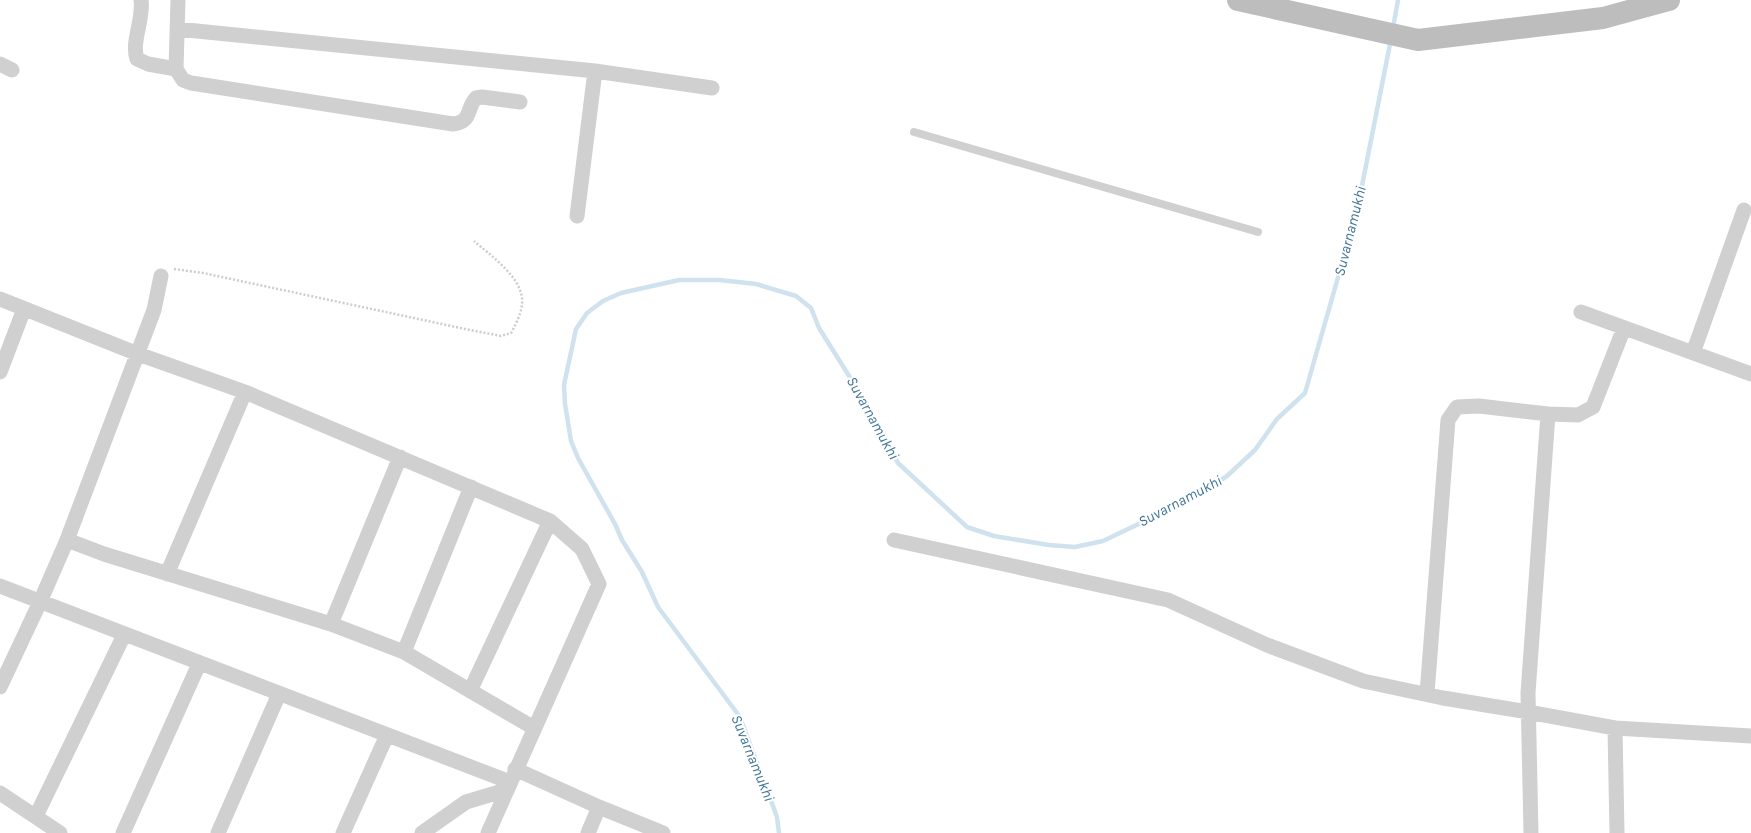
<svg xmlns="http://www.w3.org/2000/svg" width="1751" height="833" font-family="Karla,sans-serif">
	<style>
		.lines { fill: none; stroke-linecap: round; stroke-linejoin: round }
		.stream { stroke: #cfe2ee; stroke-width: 4.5 }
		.path { stroke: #cdcdcd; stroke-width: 2.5; stroke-dasharray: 2 2; stroke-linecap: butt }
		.lane { stroke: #d0d0d0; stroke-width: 8 }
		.street { stroke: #d0d0d0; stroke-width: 15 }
		.secondary { stroke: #bdbdbd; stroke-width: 22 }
		.labels { text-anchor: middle; stroke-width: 4; stroke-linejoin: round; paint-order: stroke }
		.water-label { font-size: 15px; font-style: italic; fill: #3f7597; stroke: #fff }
	</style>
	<rect width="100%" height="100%" fill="#fff"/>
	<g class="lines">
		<path class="stream" d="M1393,28l5,-28
			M779,833l-2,-16 -37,-100 -82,-110 -16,-35 -20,-32 -7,-16 -37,-66 -7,-17 -6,-37 -1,-19 12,-56 11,-16 16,-12 18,-8 58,-13h40l19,2 18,2 40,12 15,12 8,20 32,51 47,84 69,64 27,9 55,9 26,2 28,-6 92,-44 32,-21 28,-26 22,-31 28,-26 52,-182 34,-172"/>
		<path class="path" d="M174,269l29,4 267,57 31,6 10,-3c5,-9 10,-19 11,-29 3,-25 -32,-49 -48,-63"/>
		<path class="lane" d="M914,132l344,100"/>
		<path class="street" d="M141,0c3,19 -10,42 -4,59l11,5 28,5
			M178,0l-2,69 7,11 8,3 262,41c19,-2 13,-15 23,-26l6,-1 38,5
			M177,29l418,42 117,17
			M0,64l12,6
			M577,216l18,-145
			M161,276l-7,34 -87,230 37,14 227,70 73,28 130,76
			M0,299l138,55 107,38 305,129 32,28 17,35 -111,249
			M1581,312l170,62
			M1693,353l51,-143
			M0,372l24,-63
			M894,540l274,60 99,45 96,36 80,17 85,14 87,16 136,8
			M167,574l78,-182
			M0,586l510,196
			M331,624l69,-167
			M404,652l67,-165
			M0,687l40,-85 27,-62
			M470,691l80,-170
			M1427,694l21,-274 9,-13 22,-1 69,8 30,1 15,-8 31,-79
			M1615,728l2,105
			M515,769l84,38 64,26
			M0,793l60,40
			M36,816l88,-181
			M123,833l76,-169
			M218,833l61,-139
			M343,833l44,-98
			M422,833l44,-31 40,-12
			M588,833l11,-26
			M1531,833l-3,-140 20,-279"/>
		<path class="secondary" d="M1238,0l180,40 185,-22 66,-18"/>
	</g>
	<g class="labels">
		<g class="water-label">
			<text transform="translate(1350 231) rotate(-76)" y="5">Suvarnamukhi</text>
			<text transform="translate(873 418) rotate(61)" y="5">Suvarnamukhi</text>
			<text transform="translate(1180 501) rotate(-28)" y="5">Suvarnamukhi</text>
			<text transform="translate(753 758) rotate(68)" y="5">Suvarnamukhi</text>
		</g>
	</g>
</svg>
